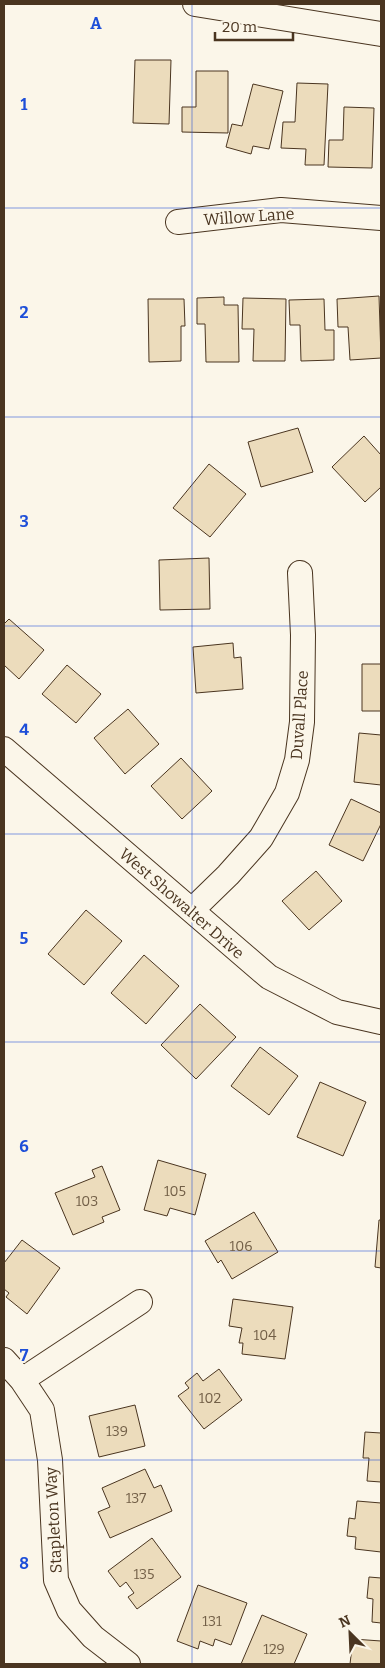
<svg xmlns="http://www.w3.org/2000/svg" width="385" height="1668" font-family="Bitter,serif">
	<style>
		.building { fill: #ecdcbc; stroke: #4a3520 }
		.lines { fill: none; stroke-linecap: round; stroke-linejoin: round }
		.street-casing { stroke: #4a3520; stroke-width: 26 }
		.street { stroke: #fbf6e9; stroke-width: 24 }
		.grid { fill: none; stroke: #1d4ed8; stroke-width: 1; stroke-opacity: 0.55 }
		.labels { text-anchor: middle; stroke-width: 4; stroke-linejoin: round; paint-order: stroke }
		.number-label { font-size: 14px; fill: #725f47 }
		.street-label { font-size: 16px; fill: #4a3520; stroke: #fbf6e9 }
		.grid-label { font-size: 16px; text-anchor: middle; font-weight: bold; fill: #1d4ed8; stroke: #fbf6e9; stroke-width: 4; stroke-linejoin: round; paint-order: stroke }
	</style>
	<rect width="100%" height="100%" fill="#fbf6e9"/>
	<path class="building" d="M135,60h36l-2,64 -36,-1z
		M196,71h32v62l-46,-1v-25h14z
		M297,83l31,1 -4,81h-19l1,-16 -25,-1 2,-26h12z
		M253,84l30,7 -14,58 -16,-3 -2,8 -25,-7 6,-23 10,2z
		M344,107l30,1 -2,60 -44,-1 1,-27h14z
		M379,296l2,62 -31,2 -2,-33h-10l-1,-28z
		M224,297v8h14l1,57h-33l-1,-38h-8v-26z
		M243,298l43,1 -1,62h-32l1,-32h-12z
		M148,299h36l1,27h-4v35l-32,1z
		M324,299l1,31h9v30l-33,1 -1,-36h-10l-1,-25z
		M298,428l15,44 -52,15 -13,-45z
		M364,436l17,19v32l-16,15 -33,-35z
		M209,464l37,30 -36,43 -37,-29z
		M209,558l1,51 -50,1 -1,-50z
		M9,619l35,31 -25,29 -15,-14v-41z
		M233,643l1,15 7,-1 2,32 -47,4 -3,-46z
		M362,664h19v47h-19z
		M67,665l34,29 -25,29 -34,-29z
		M128,709l31,35 -34,30 -31,-36z
		M359,733l22,2v50l-27,-3z
		M181,758l31,33 -30,28 -31,-33z
		M351,799l30,14v11l-18,37 -34,-16z
		M316,871l26,30 -33,29 -27,-29z
		M86,910l36,31 -38,44 -36,-31z
		M144,955l35,31 -33,38 -35,-31z
		M200,1004l36,33 -40,42 -35,-34z
		M260,1047l38,29 -29,39 -38,-29z
		M320,1082l46,20 -23,54 -46,-19z
		M158,1160l48,14 -11,41 -25,-7 -3,8 -23,-6z
		M102,1166l18,44 -18,7 2,5 -31,13 -18,-42 40,-16 -3,-7z
		M254,1212l24,40 -46,27 -11,-19 -3,3 -13,-22z
		M379,1220h2v48l-6,-1z
		M22,1240l38,28 -33,46 -21,-17 3,-4 -5,-4v-26z
		M233,1299l60,8 -8,52 -43,-5 1,-11h-4l3,-15 -13,-2z
		M219,1369l23,31 -38,29 -26,-33 11,-8 -4,-5 12,-10 6,8z
		M135,1405l10,41 -46,11 -10,-41z
		M365,1432l16,1v49l-14,-1 2,-23h-6z
		M145,1469l9,19 7,-3 11,26 -62,27 -12,-26 12,-5 -8,-19z
		M357,1501l24,2v49l-26,-3 1,-12 -9,-1 2,-18 6,1z
		M152,1538l29,39 -44,32 -9,-12 6,-4 -8,-11 -6,5 -12,-16z
		M369,1577l12,1v45l-9,-1 1,-23 -6,-1z
		M198,1585l49,18 -16,42 -16,-6 -2,7 -13,-5 -2,8 -21,-8z
		M262,1615l45,19 -13,30h-53z
		M353,1639l28,2v23h-31z"/>
	<g class="lines">
		<g class="street-casing">
			<path id="street" d="M195,4l186,30
				M178,222l103,-12 100,8
				M4,749l265,228 68,35 44,10
				M192,910l36,-35 33,-37 26,-45 10,-33 5,-38 1,-87 -3,-62
				M4,1360l18,20 20,30 8,50 6,120 13,30 24,27 35,27
				M22,1380l118,-78"/>
		</g>
		<use href="#street" class="street"/>
	</g>
	<path class="grid" d="M192,4v1660M4,208h377M4,417h377M4,626h377M4,834h377M4,1042h377M4,1251h377M4,1460h377"/>
	<g class="labels">
		<g class="number-label">
			<text x="175" y="1196">105</text>
			<text x="87" y="1206">103</text>
			<text x="241" y="1251">106</text>
			<text x="265" y="1340">104</text>
			<text x="210" y="1403">102</text>
			<text x="117" y="1436">139</text>
			<text x="136" y="1503">137</text>
			<text x="144" y="1579">135</text>
			<text x="212" y="1626">131</text>
			<text x="274" y="1654">129</text>
		</g>
		<g class="street-label">
			<text transform="translate(249 216) rotate(-4)" y="6">Willow Lane</text>
			<text transform="translate(299 715) rotate(-86)" y="6">Duvall Place</text>
			<text transform="translate(182 903) rotate(41)" y="6">West Showalter Drive</text>
			<text transform="translate(53 1520) rotate(-93)" y="6">Stapleton Way</text>
		</g>
	</g>
	<g class="grid-label">
		<text x="96" y="29">A</text>
		<text x="24" y="110">1</text>
		<text x="24" y="318">2</text>
		<text x="24" y="527">3</text>
		<text x="24" y="735">4</text>
		<text x="24" y="944">5</text>
		<text x="24" y="1152">6</text>
		<text x="24" y="1361">7</text>
		<text x="24" y="1569">8</text>
	</g>
	<rect width="385" height="1668" fill="none" stroke="#4a3520" stroke-width="10"/>
	<g transform="translate(350 1633) rotate(336)" stroke="#fbf6e9" stroke-width="4" paint-order="stroke">
	<path d="M0-4L9 19L0 12L-9 19Z" fill="#4a3520"/>
	<text y="-8" font-size="14" font-weight="bold" text-anchor="middle" fill="#4a3520">N</text>
	</g>
	<path d="M215 32v8h78v-8" fill="none" stroke="#4a3520" stroke-width="2.5"/>
	<text x="222" y="32" font-size="15" fill="#4a3520" stroke="#fbf6e9" stroke-width="4" paint-order="stroke">20 m</text>
</svg>
